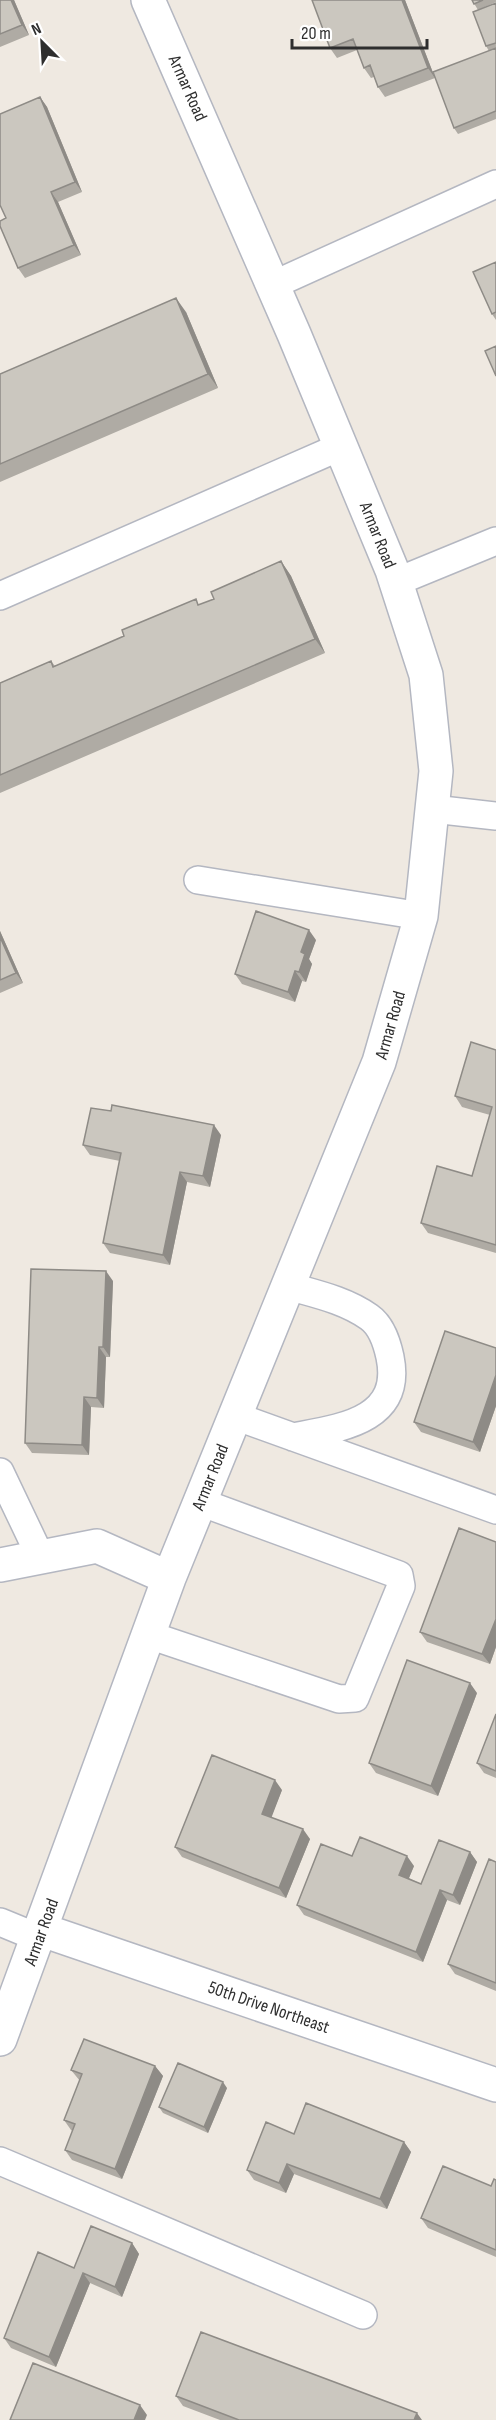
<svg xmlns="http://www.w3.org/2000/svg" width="496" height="2420" font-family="'Sofia Sans Condensed',sans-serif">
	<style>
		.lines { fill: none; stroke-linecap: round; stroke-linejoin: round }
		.lane-casing { stroke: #b4b7c1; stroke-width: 30 }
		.street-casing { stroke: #b4b7c1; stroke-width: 36 }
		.lane { stroke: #fff; stroke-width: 27 }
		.street { stroke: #fff; stroke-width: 33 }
		.wall { fill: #afaba4 }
		.shaded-wall { fill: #8e8b86 }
		.building { fill: #cbc7bf; stroke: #8e8b86; stroke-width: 1.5 }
		.labels { text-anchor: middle; stroke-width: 6; stroke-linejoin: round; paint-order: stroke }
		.street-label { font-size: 18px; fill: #2e2e2e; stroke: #fff }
	</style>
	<rect width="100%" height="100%" fill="#efe9e1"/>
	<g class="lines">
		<g class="lane-casing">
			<path id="lane" d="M273,285l223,-101
				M396,582l100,-41
				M0,596l342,-150
				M433,809l63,7
				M198,880l223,36
				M288,1286c28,8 57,14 81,31 13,9 18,26 21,40 13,64 -50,71 -97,80
				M235,1416l261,94
				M0,1472l40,84
				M149,1635l190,64 16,-1 46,-112 -2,-11 -199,-73
				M0,1922l39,16
				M0,2161l363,154"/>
		</g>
		<g class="street-casing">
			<path id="street" d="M0,1565l97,-19 72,32
				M42,1930l454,155
				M0,2039l169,-461 210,-516 42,-146 15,-145 -10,-96 -34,-105 -98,-236 -146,-334"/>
		</g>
		<use href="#lane" class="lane"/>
		<use href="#street" class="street"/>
	</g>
	<path class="wall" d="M0,0h14l15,35 -29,12z
		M405,0l30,78 -50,19 -7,-10 -4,-10 -3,1 -7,-10 -7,-18 -20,8 -7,-10z
		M472,0h24v2l-18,8z
		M496,3v116l-38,15 -4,-6 35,-77 -3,-5z
		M40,97l7,10 35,85 -24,10 23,53 -56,23 -7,-10 -12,-50z
		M496,262v58l-4,-6z
		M186,312l32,76 -218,94v-108z
		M281,561l10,15 34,77 -325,140v-110l51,-22 4,5 159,-67z
		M0,931l23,52 -23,10z
		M316,940l-7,19 3,5 -6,18 -4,-1 -7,21 -53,-18 -7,-10z
		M496,1050v203l-68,-20 -7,-10 51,-47 18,-61 -28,-8 -7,-11z
		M221,1135l-11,52 -23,-5 -17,83 -60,-12 -7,-10 17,-82 -30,-6 -7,-10z
		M113,1281l-3,76h-4l-2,51 -13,-1 -2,48 -57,-2 -7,-10z
		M496,1348v58l-16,46 -59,-20 -7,-10z
		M496,1542v105l-6,17 -63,-22 -7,-10z
		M477,1693l-39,103 -62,-23 -7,-10z
		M496,1714v64l-12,-5 -7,-10z
		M282,1790l-11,27 39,22 -24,59 -104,-41 -7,-10z
		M470,1852l7,10 -17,43 -13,-5 -24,62 -119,-47 -7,-10 55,-49 62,10 -5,12 12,6z
		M496,1862v129l-41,-17 -7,-10z
		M155,2066l8,10 -41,103 -50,-19 -7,-10 8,-19 -2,-1 -7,-10 16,-39 -9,-11z
		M227,2088l-19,45 -45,-20 -4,-6z
		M294,2134l110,8 7,10 -24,57 -93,-35 -8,19 -32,-13 -7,-10z
		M496,2180v77l-68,-29 -7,-10 70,-32z
		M132,2243l7,11 -17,43 -32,-14 -34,84 -45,-19 -7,-10 70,-70z
		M176,2396l246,24h-202l-37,-14z"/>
	<path class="shaded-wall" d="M11,0h3l15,35 -7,-10z
		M402,0h3l30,78 -7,-10z
		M40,97l7,10 35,85 -7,-10z
		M51,192l7,10 23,53 -7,-10z
		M176,298l10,14 32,76 -10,-14z
		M281,561l10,15 34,77 -10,-14z
		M309,930l7,10 -7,19 3,5 -6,18 -7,-10 2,-20z
		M0,931l23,52 -7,-10 -16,-36z
		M295,971l7,10 -7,21 -7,-10z
		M214,1125l7,10 -11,52 -7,-11z
		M180,1172l7,10 -17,83 -7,-10z
		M106,1271l7,10 -3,76 -7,-10z
		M99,1347l7,10 -2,51 -7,-10z
		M496,1375v31l-16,46 -7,-10z
		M84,1397l7,10 -2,48 -7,-10z
		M496,1619v28l-6,17 -8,-10z
		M470,1683l7,10 -39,103 -7,-10z
		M275,1780l7,10 -13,34 -7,-10z
		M303,1829l7,10 -24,59 -7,-10z
		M470,1852l7,10 -17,43 -7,-10z
		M407,1856l7,10 -8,19 -7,-10z
		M440,1890l7,10 -24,62 -7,-10z
		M155,2066l8,10 -41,103 -7,-10z
		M223,2082l4,6 -19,45 -4,-6z
		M404,2142l7,10 -24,57 -7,-10z
		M287,2164l7,10 -8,19 -7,-10z
		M132,2243l7,11 -17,43 -7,-10z
		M83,2273l7,10 -34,84 -7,-10z
		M140,2405l7,10 -2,5h-11z
		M417,2413l5,7h-8z"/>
	<path class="building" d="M0,0h11l11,25 -22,9z
		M312,0h90l26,68 -50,19 -8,-22 -6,3 -11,-29 -23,9z
		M472,0h11l-9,4z
		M496,3v40l-10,3 -13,-34z
		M496,48v63l-42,17 -21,-56z
		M40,97l35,85 -24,10 23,53 -56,23 -18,-42v-5l6,-3 -6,-13v-91z
		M496,262v50l-4,2 -19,-42z
		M176,298l32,76 -208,90v-90z
		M496,346v30l-11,-25z
		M281,561l34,78 -315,136v-92l51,-22 2,6 71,-31 -2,-6 74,-31 2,6 16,-6 -3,-7z
		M256,911l53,19 -8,22 4,2 -6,18 -4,-1 -7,21 -53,-18z
		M0,937l16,36 -16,7z
		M471,1042l25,8v195l-75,-22 16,-57 35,10 20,-69 -37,-11z
		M112,1105l102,20 -11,51 -23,-4 -17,83 -60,-12 18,-90 -38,-8 8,-37 20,3z
		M31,1269l75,2 -3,76h-4l-2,51 -13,-1 -2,48 -57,-2z
		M445,1331l51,17v27l-23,67 -59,-20z
		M459,1528l37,14v77l-14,35 -62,-22z
		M407,1660l63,23 -39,103 -62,-23z
		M496,1714v57l-19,-8z
		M212,1755l63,25 -13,34 41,15 -24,59 -104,-41z
		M360,1837l47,19 -8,19 22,9 18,-44 31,12 -17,43 -13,-5 -24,62 -119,-47 24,-61 31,12z
		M489,1859l7,3v121l-48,-19z
		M84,2039l71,27 -40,103 -50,-19 10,-26 -11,-4 18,-46 -11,-4z
		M178,2063l45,19 -19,45 -45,-20z
		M306,2103l98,39 -24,57 -93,-35 -8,19 -32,-13 19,-48 28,12z
		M443,2166l48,20 3,-7 2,1v70l-75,-32z
		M91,2226l41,17 -17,44 -32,-14 -34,84 -45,-19 34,-86 36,16z
		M201,2332l216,81 -3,7h-175l-63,-24z
		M33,2363l107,42 -6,15h-124z"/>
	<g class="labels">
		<g class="street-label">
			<text transform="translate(188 88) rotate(66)" y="6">Armar Road</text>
			<text transform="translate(378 535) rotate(68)" y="6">Armar Road</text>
			<text transform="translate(390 1025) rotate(-74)" y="6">Armar Road</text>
			<text transform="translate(210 1477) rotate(-68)" y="6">Armar Road</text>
			<text transform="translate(41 1932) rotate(-70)" y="6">Armar Road</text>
			<text transform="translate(269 2007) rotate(19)" y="6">50th Drive Northeast</text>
		</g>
	</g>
	<g transform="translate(42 42) rotate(336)" stroke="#ffffff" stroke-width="4.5" paint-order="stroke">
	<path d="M0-4.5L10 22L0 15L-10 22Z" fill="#2e2e2e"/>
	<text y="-9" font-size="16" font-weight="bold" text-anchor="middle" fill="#2e2e2e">N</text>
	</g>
	<path d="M292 39v9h135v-9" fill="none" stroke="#2e2e2e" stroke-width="3"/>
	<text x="301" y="39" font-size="18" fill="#2e2e2e" stroke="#ffffff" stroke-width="4.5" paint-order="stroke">20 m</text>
</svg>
